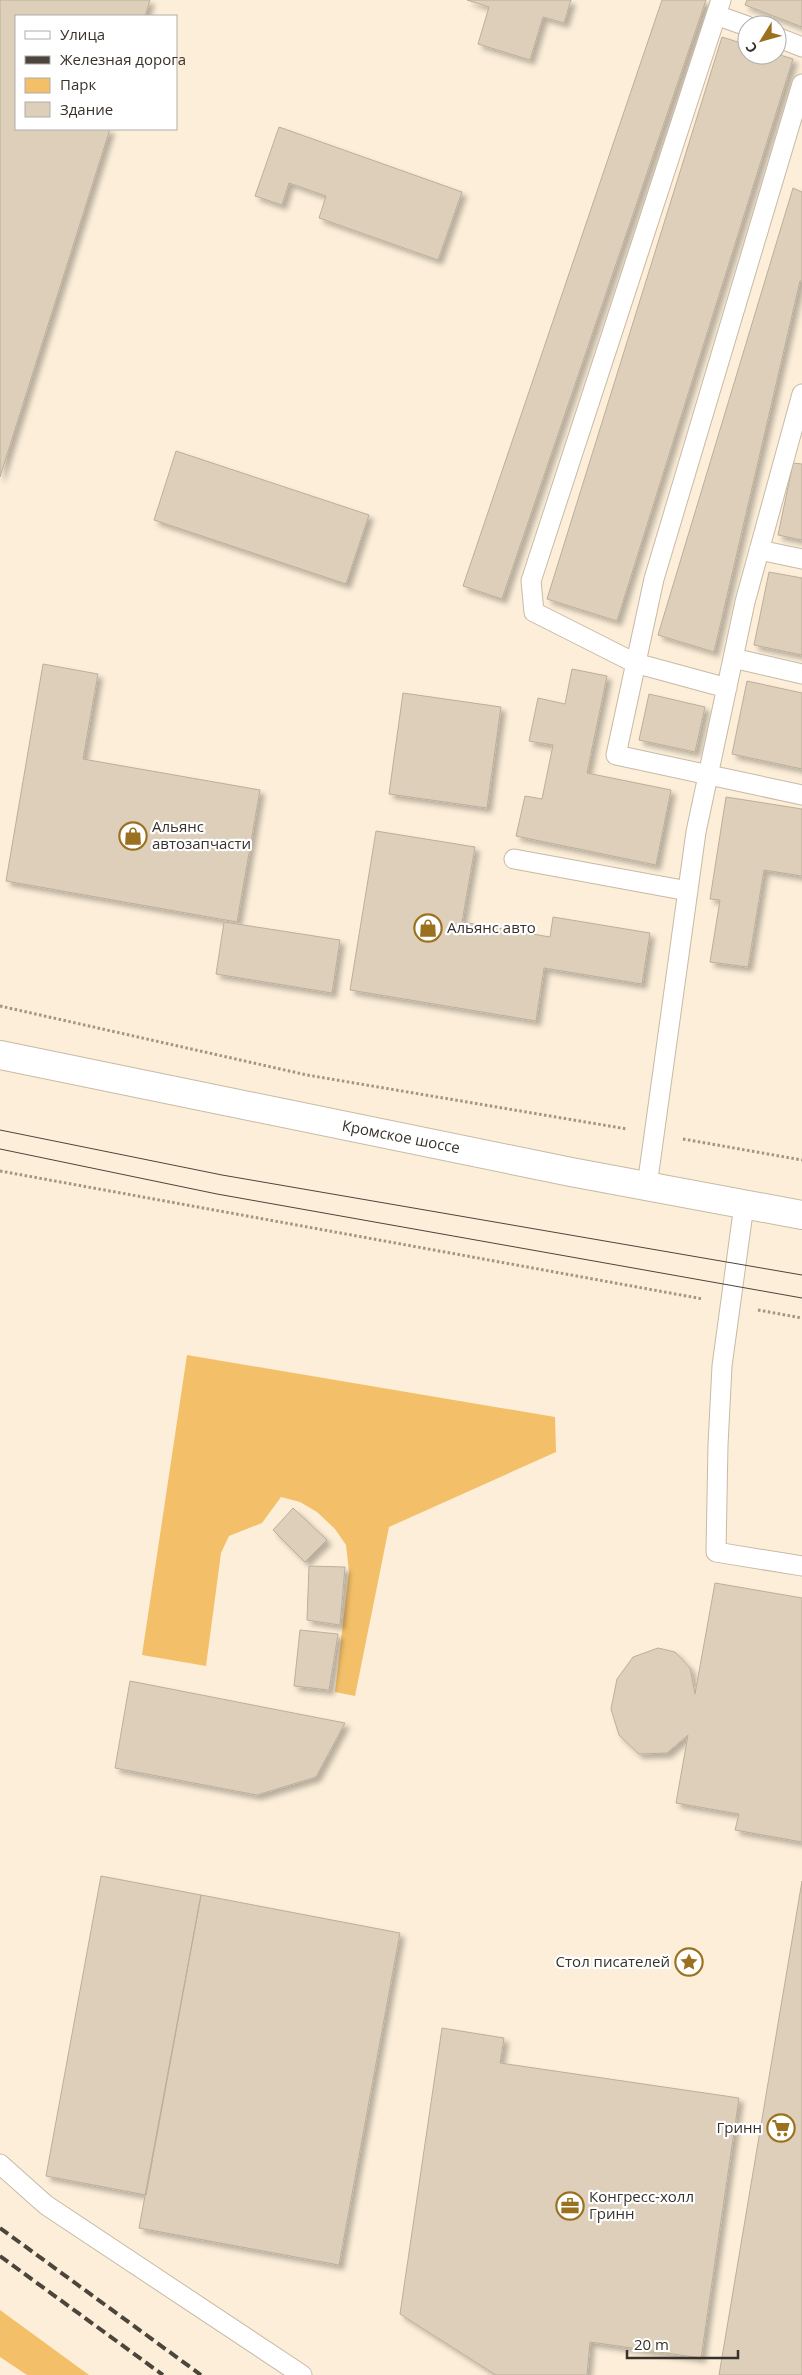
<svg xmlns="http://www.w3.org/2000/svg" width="802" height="2375" font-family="'Open Sans',sans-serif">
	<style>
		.green { fill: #f3c069 }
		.building { fill: #ddcfba; stroke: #bcaf9a; filter: url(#shadow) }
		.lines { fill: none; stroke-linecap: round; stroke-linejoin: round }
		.service-casing { stroke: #c7baa5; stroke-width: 21 }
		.primary-casing { stroke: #c7baa5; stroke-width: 30 }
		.path { stroke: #a09686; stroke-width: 3; stroke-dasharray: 2.5 2.5; stroke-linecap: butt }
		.service { stroke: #fff; stroke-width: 19 }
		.primary { stroke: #fff; stroke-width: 28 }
		.tram { stroke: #4c453c; stroke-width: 1 }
		.rail { stroke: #4c453c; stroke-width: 4; stroke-dasharray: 10 5; stroke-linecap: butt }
		.labels { text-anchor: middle; stroke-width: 4.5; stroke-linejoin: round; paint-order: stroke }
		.poi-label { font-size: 15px; fill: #38322a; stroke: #fff; text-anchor: start }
		.street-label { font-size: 15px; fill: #38322a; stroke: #fff }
	</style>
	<defs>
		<filter id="shadow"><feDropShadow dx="4.5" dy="4.5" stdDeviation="2.5" flood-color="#0004"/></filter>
	</defs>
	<rect width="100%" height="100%" fill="#fceed8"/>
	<path class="green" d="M187,1355l368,62 1,35 -167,75 -34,169 -20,-4 14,-121 -3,-26 -11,-16 -18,-17 -17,-10 -19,-5 -19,26 -33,13 -8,17 -15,113 -64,-11z
		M0,2310l89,65h-62l-27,-18z"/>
	<path class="building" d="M0,0h150l-5,16h-129v113h94l-110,348z
		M467,0h104l-7,23 -21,-6 -13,43 -52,-16 11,-37z
		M662,0h44l-204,599 -39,-13z
		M747,0h55v27l-57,-22z
		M722,37l25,8v10l30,-1 16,5 -176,562 -70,-22z
		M279,127l183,65 -24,68 -119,-42 7,-22 -37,-13 -7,22 -27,-9z
		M793,188l9,4v89h-2l-86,371 -56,-17z
		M176,451l193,64 -23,69 -192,-64z
		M793,463l9,1v76l-24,-5z
		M769,572l33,6v77l-48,-10z
		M43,664l55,10 -15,85 177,31 -23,132 -231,-41z
		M572,669l35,7 -20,97 84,17 -15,75 -140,-29 9,-40 17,3 11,-54 -24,-4 9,-43 27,6z
		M747,681l55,12v76l-70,-15z
		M403,693l98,14 -14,101 -98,-14z
		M649,694l56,13 -10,45 -56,-12z
		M726,797l76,12v67l-38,-6 -16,97 -38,-5 10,-62 -10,-1z
		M376,831l99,16 -13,75 88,15 3,-20 97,16 -8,51 -98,-16 -8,53 -186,-31z
		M224,922l116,18 -8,53 -116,-19z
		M293,1508l34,32 -22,22 -32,-32z
		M309,1566l36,1 -5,58 -33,-5z
		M715,1583l87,15v244l-67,-12 4,-16 -63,-11 12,-68 -21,18 -28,1 -20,-19 -8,-26 6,-30 16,-22 25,-9 17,4 15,16 5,26z
		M300,1630l38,4 -9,56 -35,-4z
		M130,1681l143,28 72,14 -29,54 -59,18 -142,-27z
		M101,1876l100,19 -55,300 -100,-19z
		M802,1881v494h-83z
		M201,1895l199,38 -61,332 -200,-37z
		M442,2028l62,10 -4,25 239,35 -38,260 -111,-16 -3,33h-91l-96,-61z"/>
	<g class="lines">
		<g class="service-casing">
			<path id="service" d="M721,0l-190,581 3,31 101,51 92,25
				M716,15l31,11
				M777,37l25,10
				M802,84l-148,495 -38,176 186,40
				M759,550l43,9
				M733,658l69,16
				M514,859l174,32
				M647,1186l49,-354 49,-230 57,-208
				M744,1205l-22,161 -4,79 -2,107 86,14
				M0,2164l46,41 256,170"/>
		</g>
		<g class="primary-casing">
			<path id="primary" d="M0,1055l571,117 231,43"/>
		</g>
		<path class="path" d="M0,1006l307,69 320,54
			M683,1139l119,21
			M0,1171l703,128
			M758,1310l44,8"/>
		<use href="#service" class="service"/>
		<use href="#primary" class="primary"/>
		<path class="tram" d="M0,1130l222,45 580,100
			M0,1149l217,45 585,104"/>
		<path class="rail" d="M0,2228l201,147
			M0,2256l163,119"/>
	</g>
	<defs>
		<g id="shop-ring" transform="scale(1.4375)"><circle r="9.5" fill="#fff" stroke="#9b711f" stroke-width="1.5"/><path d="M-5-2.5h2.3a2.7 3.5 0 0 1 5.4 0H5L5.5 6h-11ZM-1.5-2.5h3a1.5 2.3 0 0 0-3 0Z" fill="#9b711f"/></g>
		<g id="sight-ring" transform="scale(1.4375)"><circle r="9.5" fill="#fff" stroke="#9b711f" stroke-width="1.5"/><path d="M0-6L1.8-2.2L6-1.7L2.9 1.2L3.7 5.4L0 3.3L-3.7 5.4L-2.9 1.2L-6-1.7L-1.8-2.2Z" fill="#9b711f"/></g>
		<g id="supermarket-ring" transform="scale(1.4375)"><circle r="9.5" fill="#fff" stroke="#9b711f" stroke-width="1.5"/><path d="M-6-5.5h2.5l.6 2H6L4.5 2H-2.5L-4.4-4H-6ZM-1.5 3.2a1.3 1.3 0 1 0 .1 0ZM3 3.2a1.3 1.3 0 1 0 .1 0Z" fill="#9b711f"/></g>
		<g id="office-ring" transform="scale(1.4375)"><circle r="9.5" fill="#fff" stroke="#9b711f" stroke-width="1.5"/><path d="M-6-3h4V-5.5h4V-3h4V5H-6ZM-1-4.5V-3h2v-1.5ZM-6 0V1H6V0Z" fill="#9b711f"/></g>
	</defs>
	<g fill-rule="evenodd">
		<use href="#shop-ring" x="133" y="836"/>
		<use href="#shop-ring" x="428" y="928"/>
		<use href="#sight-ring" x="689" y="1962"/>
		<use href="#supermarket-ring" x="781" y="2128"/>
		<use href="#office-ring" x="570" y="2206"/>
	</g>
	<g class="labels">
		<g class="poi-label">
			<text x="152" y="832">Альянс<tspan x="152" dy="17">автозапчасти</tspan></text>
			<text x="447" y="933">Альянс авто</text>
			<text x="670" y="1967" text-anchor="end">Стол писателей</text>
			<text x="762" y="2133" text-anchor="end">Гринн</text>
			<text x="589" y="2202">Конгресс-холл<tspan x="589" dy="17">Гринн</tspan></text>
		</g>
		<g class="street-label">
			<text transform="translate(401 1137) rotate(11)" y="5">Кромское шоссе</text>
		</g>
	</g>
	<rect x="15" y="15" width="162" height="115" fill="#ffffff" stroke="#afadaa"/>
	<rect x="25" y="31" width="25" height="8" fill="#ffffff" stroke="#afadaa"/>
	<text x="60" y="40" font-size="15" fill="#38322a">Улица</text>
	<rect x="25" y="56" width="25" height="8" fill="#4c453c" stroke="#afadaa"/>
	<text x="60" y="65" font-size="15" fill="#38322a">Железная дорога</text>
	<rect x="25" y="78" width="25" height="15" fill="#f3c069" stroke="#afadaa"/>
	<text x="60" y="90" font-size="15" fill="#38322a">Парк</text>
	<rect x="25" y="102" width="25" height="15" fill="#ddcfba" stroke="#afadaa"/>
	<text x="60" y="115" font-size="15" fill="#38322a">Здание</text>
	<g transform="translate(762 40) rotate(233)"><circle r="24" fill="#ffffff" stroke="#afadaa"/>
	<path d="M0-4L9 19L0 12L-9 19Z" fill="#9b711f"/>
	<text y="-8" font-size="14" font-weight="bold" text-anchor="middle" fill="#38322a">С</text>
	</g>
	<path d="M627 2350v8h111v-8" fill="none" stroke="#38322a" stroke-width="2.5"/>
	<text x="634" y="2350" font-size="15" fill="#38322a" stroke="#ffffff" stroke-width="4" paint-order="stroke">20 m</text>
</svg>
